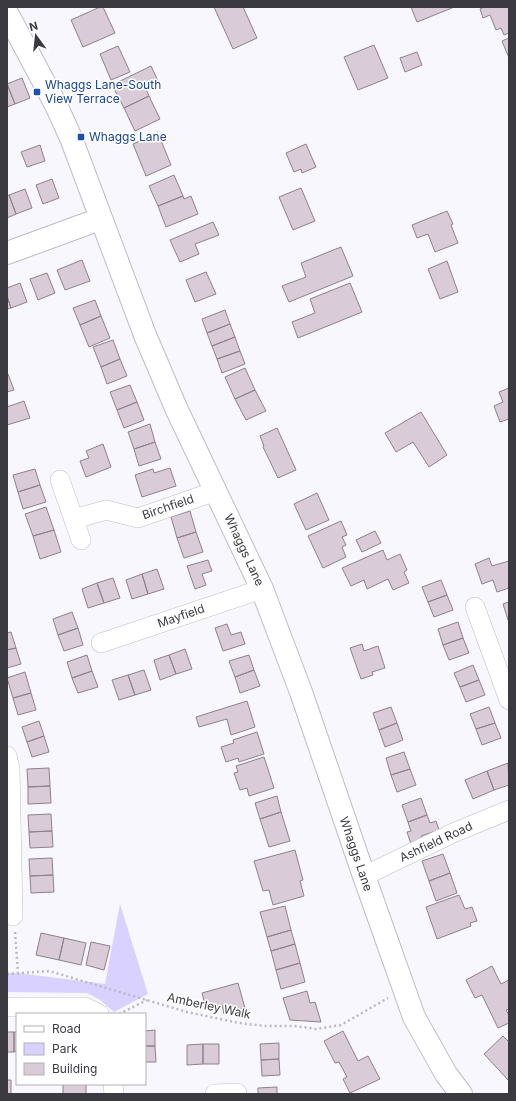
<svg xmlns="http://www.w3.org/2000/svg" width="516" height="1101" font-family="Inter,sans-serif">
	<style>
		.green { fill: #d9d1ff }
		.building { fill: #d9ccd8; stroke: #8d818c }
		.lines { fill: none; stroke-linecap: round; stroke-linejoin: round }
		.street-casing { stroke: #bebccb; stroke-width: 20 }
		.secondary-casing { stroke: #bebccb; stroke-width: 24 }
		.path { stroke: #bab9bf; stroke-width: 2.5; stroke-dasharray: 2 3; stroke-linecap: butt }
		.street { stroke: #fff; stroke-width: 19 }
		.secondary { stroke: #fff; stroke-width: 22 }
		.transit-dot { fill: #1a4fb4; stroke: #fff; stroke-width: 1.5 }
		.labels { text-anchor: middle; stroke-width: 3; stroke-linejoin: round; paint-order: stroke }
		.transit-label { font-size: 12px; fill: #164399; stroke: #fff; text-anchor: start }
		.street-label { font-size: 12px; fill: #3b3a40; stroke: #fff }
	</style>
	<rect width="100%" height="100%" fill="#f8f7fd"/>
	<path class="green" d="M120,904l28,90 -34,18 -14,-12 -13,-7 -80,-1v-19h11l87,11z"/>
	<path class="building" d="M100,7h3l12,26 -32,14 -12,-27z
		M214,7h29l14,31 -24,11z
		M411,7h41v1l-35,14z
		M484,7h25v26l-5,2 -3,-7 -5,2 -6,-15 -7,3 -3,-9z
		M509,38v20l-7,-17z
		M374,45l14,33 -30,12 -14,-33z
		M118,46l12,26 -19,8 -11,-26z
		M417,52l5,13 -17,7 -5,-14z
		M151,66l8,17 -13,6 3,7 -25,12 -12,-23z
		M22,78l8,20 -15,6 -8,-20z
		M7,84l8,20 -8,3z
		M149,96l11,23 -25,12 -11,-23z
		M158,133l13,32 -25,11 -13,-32z
		M306,144l10,23 -14,6 -1,-4 -7,3 -8,-19z
		M40,145l5,16 -18,6 -6,-15z
		M174,175l9,21 -25,10 -9,-20z
		M52,179l7,19 -16,6 -7,-19z
		M301,188l14,33 -22,9 -14,-33z
		M25,189l7,19 -16,6 -7,-19z
		M9,195l7,19 -9,4v-22z
		M183,196l1,3 7,-3 7,18 -32,13 -8,-21z
		M447,211l6,13 -2,1 7,18 -23,9 -7,-18 -11,4 -5,-13z
		M213,222l6,13 -24,9 4,10 -19,8 -10,-22z
		M341,247l12,29 -64,26 -7,-16 24,-9 -5,-14z
		M82,260l8,21 -25,9 -8,-20z
		M447,261l11,31 -18,7 -12,-30z
		M206,272l10,22 -21,8 -9,-22z
		M47,273l8,20 -17,7 -8,-21z
		M20,283l7,19 -16,6 -4,-12v-8z
		M350,283l12,29 -64,26 -6,-16 23,-9 -5,-14z
		M7,296l4,12 -4,1z
		M95,300l6,16 -21,9 -7,-17z
		M225,310l5,14 -23,9 -5,-14z
		M101,316l9,22 -21,9 -9,-22z
		M230,324l5,13 -23,9 -5,-13z
		M235,337l5,14 -23,8 -5,-13z
		M113,340l7,19 -19,8 -8,-20z
		M240,351l5,13 -23,9 -5,-14z
		M120,359l7,17 -20,8 -6,-17z
		M245,368l10,22 -20,9 -10,-22z
		M7,374h1l6,16 -7,2z
		M130,385l7,17 -20,8 -7,-18z
		M509,388v31l-9,3 -6,-16 9,-4 -4,-10z
		M255,390l11,21 -20,9 -11,-21z
		M24,401l6,17 -23,7v-18z
		M137,402l7,18 -20,8 -7,-18z
		M421,412l26,43 -18,12 -16,-25 -17,10 -11,-19z
		M150,424l5,18 -21,7 -6,-17z
		M277,428l19,42 -18,8 -15,-31 1,-1 -4,-10z
		M155,442l6,17 -22,7 -5,-17z
		M103,444l8,23 -25,10 -6,-16 9,-3 -3,-7z
		M170,468l6,18 -34,11 -7,-22 18,-6 1,4z
		M35,469l5,16 -22,7 -5,-17z
		M40,485l6,17 -23,7 -5,-17z
		M317,493l12,27 -23,10 -12,-26z
		M46,507l8,23 -21,6 -8,-22z
		M190,511l6,21 -19,6 -6,-21z
		M341,521l6,14 -5,2 4,8 -4,2 4,10 -23,11 -15,-32z
		M54,530l7,22 -21,7 -7,-23z
		M375,531l6,12 -19,9 -6,-12z
		M196,532l7,20 -19,6 -7,-20z
		M383,550l4,10 13,-6 7,16 -3,2 5,11 -16,7 -5,-11 -21,10 -3,-9 -13,6 -9,-18z
		M489,558l3,8 17,-5v27l-12,4 -4,-12 -11,4 -7,-20z
		M208,560l4,11 -10,3 4,11 -11,4 -8,-23z
		M157,569l7,20 -16,5 -6,-20z
		M142,574l6,20 -16,5 -6,-19z
		M113,578l7,20 -16,5 -7,-20z
		M441,580l6,15 -19,7 -6,-15z
		M97,583l7,20 -16,5 -6,-19z
		M447,595l6,15 -19,7 -6,-15z
		M509,602v17l-1,1 -5,-16z
		M72,612l6,16 -20,7 -5,-16z
		M458,622l5,16 -20,7 -5,-16z
		M227,624l4,11 10,-3 4,12 -22,7 -8,-23z
		M78,628l5,17 -19,6 -6,-16z
		M11,632l5,16 -9,2v-17z
		M463,638l6,15 -20,7 -6,-15z
		M362,644l2,7 14,-5 7,22 -13,4 1,3 -12,4 -11,-31z
		M16,648l5,16 -14,4v-18z
		M185,649l7,20 -16,5 -7,-19z
		M87,655l5,16 -20,7 -5,-16z
		M169,655l7,19 -16,6 -6,-20z
		M249,655l5,15 -19,7 -6,-16z
		M473,665l6,15 -19,7 -6,-14z
		M144,670l7,20 -16,5 -7,-20z
		M254,670l6,16 -20,7 -5,-16z
		M92,671l6,16 -20,6 -6,-15z
		M25,672l6,21 -18,5 -6,-20z
		M128,675l7,20 -16,5 -7,-20z
		M479,680l6,15 -19,7 -6,-15z
		M31,693l5,17 -18,5 -5,-17z
		M247,701l8,26 -24,8 -4,-16 -28,8 -3,-10z
		M391,707l6,16 -18,7 -6,-17z
		M489,707l6,16 -19,6 -6,-15z
		M39,721l5,15 -17,6 -5,-15z
		M397,723l6,17 -18,7 -6,-17z
		M495,723l6,15 -19,7 -6,-16z
		M257,732l7,22 -25,8 -1,-4 -12,4 -5,-15 13,-4 -1,-3z
		M44,736l5,16 -17,5 -5,-15z
		M404,752l6,17 -19,6 -5,-17z
		M264,757l10,31 -25,8 -2,-8 -7,2 -6,-17 4,-1 -2,-6z
		M508,763l1,22 -15,5 -7,-19z
		M49,768l1,18 -22,1 -1,-18z
		M410,769l6,16 -19,7 -6,-17z
		M487,771l7,19 -21,9 -8,-19z
		M50,786l1,17 -23,1v-17z
		M277,796l4,16 -21,7 -5,-16z
		M421,798l6,17 -19,7 -6,-17z
		M281,812l9,29 -21,6 -9,-28z
		M51,814l1,17 -23,1 -1,-17z
		M427,815l3,8 6,-2 3,9 -18,6 2,7 -11,4 -5,-15 4,-1 -3,-9z
		M52,831l1,16 -23,1 -1,-16z
		M295,850l8,30 -3,1 4,15 -31,9 -4,-15 -6,1 -9,-30z
		M443,854l7,19 -21,8 -7,-20z
		M52,858l1,17 -23,1 -1,-17z
		M450,873l7,20 -21,8 -7,-20z
		M53,875l1,17 -23,1 -1,-17z
		M459,895l6,14 7,-2 5,14 -7,2 1,3 -34,13 -11,-32z
		M285,906l6,24 -24,7 -7,-25z
		M291,930l4,14 -24,7 -4,-14z
		M41,933l23,5 -5,22 -23,-5z
		M64,938l22,5 -5,22 -22,-5z
		M91,942l19,4 -6,24 -18,-5z
		M295,944l5,19 -24,7 -5,-19z
		M300,963l5,19 -24,7 -5,-19z
		M492,966l9,18 8,-4v29l-3,1 3,5v8l-11,5 -16,-33 -7,3 -9,-18z
		M238,983l7,25 -21,6 -2,-9 -16,4 -4,-16z
		M307,991l3,12 5,-1 6,20 -31,-2 -7,-22z
		M155,1030v16h-10v-15z
		M343,1031l15,30 10,-5 12,23 -30,14 -7,-14 4,-2 -8,-15 -4,1 -11,-22z
		M7,1032h7v20h-7z
		M14,1032h3v19l-3,1z
		M503,1036l6,6v39l-25,-27z
		M279,1043v16l-18,1 -1,-16z
		M203,1044v20l-16,1v-20z
		M203,1044h16v20h-16z
		M145,1046h10l1,16h-11z
		M279,1059l1,16 -18,1 -1,-16z
		M7,1080h4v14h-4z
		M63,1084h23v10h-23z
		M277,1087v7h-19v-6z"/>
	<g class="lines">
		<g class="street-casing">
			<path id="street" d="M60,480l21,60
				M74,519l32,-9 32,8 78,-27
				M475,607l34,93
				M101,643l161,-54
				M7,756l3,13 3,147
				M364,876l89,-43 56,-23
				M7,1007h78l14,7
				M113,1084l1,10
				M215,1094l22,-1"/>
		</g>
		<g class="secondary-casing">
			<path id="secondary" d="M7,13l49,92 15,33 74,197 31,73 86,181 39,103 63,184 50,141 32,57 15,20
				M7,253l93,-34"/>
		</g>
		<path class="path" d="M15,932l3,41
			M7,974l42,-3 138,41 52,11 26,3h30l21,3 25,-4 47,-27
			M119,1014l28,-14"/>
		<use href="#street" class="street"/>
		<use href="#secondary" class="secondary"/>
	</g>
	<g class="transit-dot">
		<rect x="33" y="88" width="8" height="8" rx="2"/>
		<rect x="77" y="133" width="8" height="8" rx="2"/>
	</g>
	<g class="labels">
		<g class="transit-label">
			<text x="45" y="89">Whaggs Lane-South<tspan x="45" dy="14">View Terrace</tspan></text>
			<text x="89" y="141">Whaggs Lane</text>
		</g>
		<g class="street-label">
			<text transform="translate(168 507) rotate(-19)" y="4">Birchfield</text>
			<text transform="translate(244 550) rotate(65)" y="4">Whaggs Lane</text>
			<text transform="translate(181 616) rotate(-19)" y="4">Mayfield</text>
			<text transform="translate(436 842) rotate(-25)" y="4">Ashfield Road</text>
			<text transform="translate(356 854) rotate(71)" y="4">Whaggs Lane</text>
			<text transform="translate(209 1006) rotate(12)" y="4">Amberley Walk</text>
		</g>
	</g>
	<rect width="516" height="1101" fill="none" stroke="#3b3a40" stroke-width="16"/>
	<rect x="16" y="1013" width="130" height="72" fill="#ffffff" stroke="#b1b0b3"/>
	<rect x="24" y="1026" width="20" height="6" fill="#ffffff" stroke="#b1b0b3"/>
	<text x="52" y="1033" font-size="12" fill="#3b3a40">Road</text>
	<rect x="24" y="1043" width="20" height="12" fill="#d9d1ff" stroke="#b1b0b3"/>
	<text x="52" y="1053" font-size="12" fill="#3b3a40">Park</text>
	<rect x="24" y="1063" width="20" height="12" fill="#d9ccd8" stroke="#b1b0b3"/>
	<text x="52" y="1073" font-size="12" fill="#3b3a40">Building</text>
	<g transform="translate(36 36) rotate(345)" stroke="#ffffff" stroke-width="3" paint-order="stroke">
	<path d="M0-3L7 15L0 10L-7 15Z" fill="#3b3a40"/>
	<text y="-6" font-size="11" font-weight="bold" text-anchor="middle" fill="#3b3a40">N</text>
	</g>
</svg>
